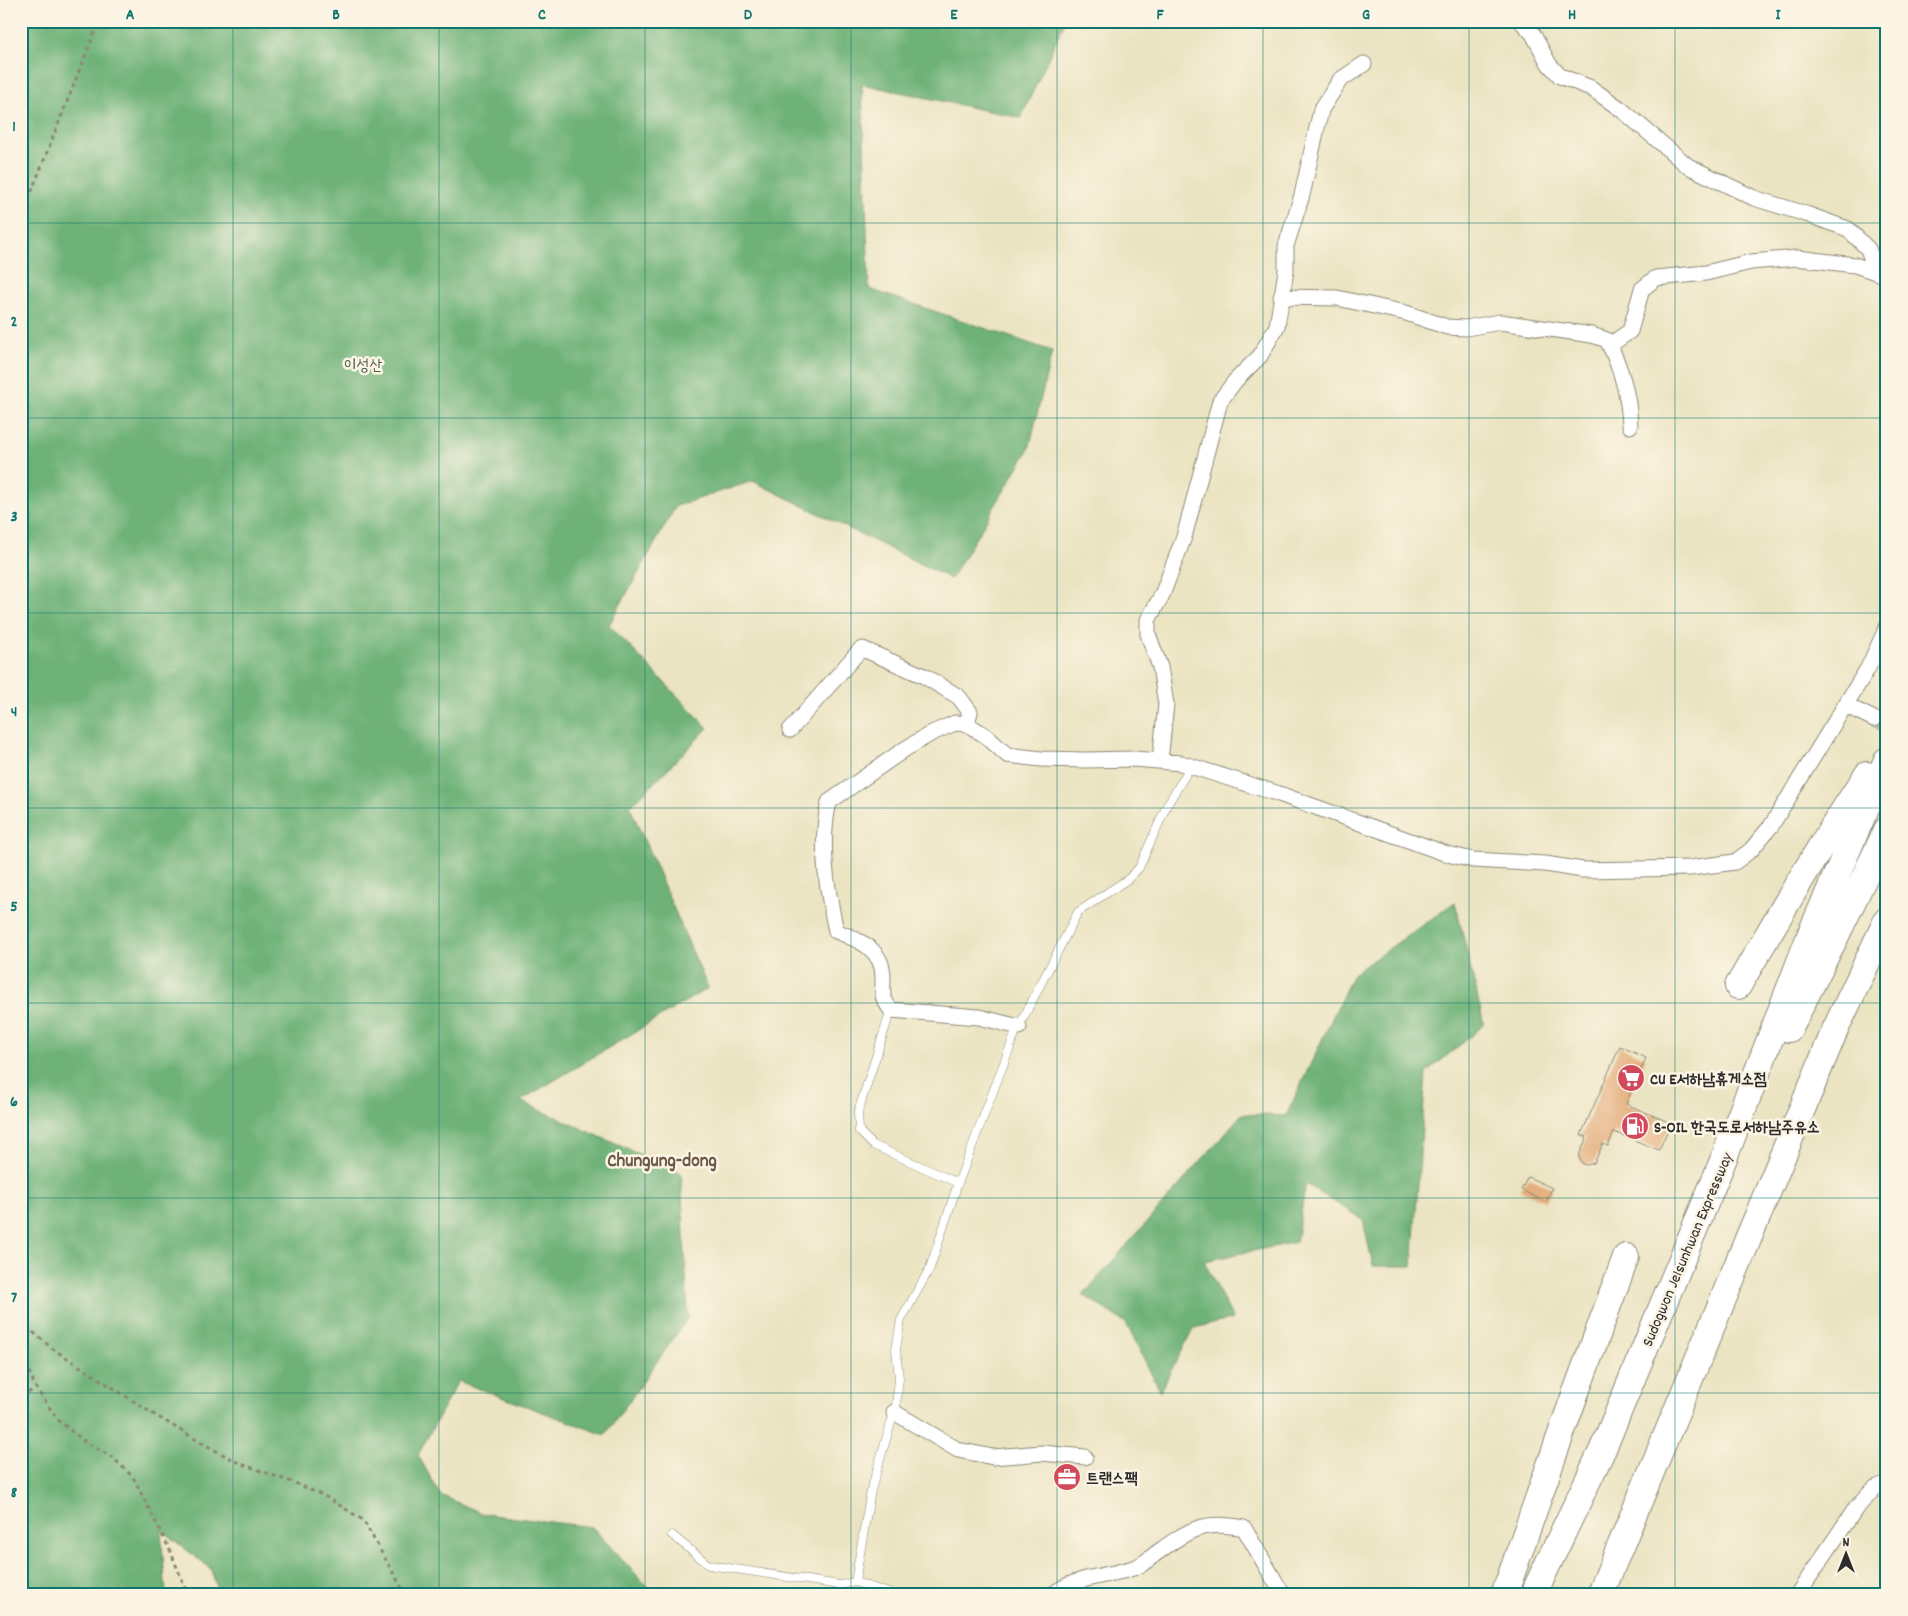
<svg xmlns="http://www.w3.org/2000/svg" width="1908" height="1616" font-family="Dekko,'Poor Story',sans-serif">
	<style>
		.forest { fill: #6eb278; stroke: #4c6e52 }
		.building { fill: #e4af7e }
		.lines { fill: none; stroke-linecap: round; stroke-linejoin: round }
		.minor-tunnel { stroke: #c5bfa4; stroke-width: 15; stroke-dasharray: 15 8; stroke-linecap: butt }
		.service-casing { stroke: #8b8876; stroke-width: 9 }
		.minor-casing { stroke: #8b8876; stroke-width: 17 }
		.motorway-casing { stroke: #8b8876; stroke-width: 28 }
		.path { stroke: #8b8876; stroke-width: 3; stroke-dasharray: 4 4; stroke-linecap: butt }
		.service { stroke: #fff; stroke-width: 8 }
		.minor { stroke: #fff; stroke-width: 15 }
		.motorway { stroke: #fff; stroke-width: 26 }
		.grid { fill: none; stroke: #0f766e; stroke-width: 1; stroke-opacity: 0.55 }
		.labels { text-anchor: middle; stroke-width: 5; stroke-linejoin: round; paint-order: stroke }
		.park-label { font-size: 16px; fill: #475d48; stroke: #fcf5e5 }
		.poi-label { font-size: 16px; font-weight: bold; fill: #2b2b2b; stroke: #fcf5e5; text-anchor: start }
		.street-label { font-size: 16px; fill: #2b2b2b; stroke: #fcf5e5 }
		.quarter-label { font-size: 19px; font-weight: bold; fill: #6c5948; stroke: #fcf5e5 }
		.neatline { fill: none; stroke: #0f766e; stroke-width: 2 }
		.grid-label { font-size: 16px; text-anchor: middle; font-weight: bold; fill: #0f766e }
	</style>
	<rect width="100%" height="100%" fill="#fcf5e5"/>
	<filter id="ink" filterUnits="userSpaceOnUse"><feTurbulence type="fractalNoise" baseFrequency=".02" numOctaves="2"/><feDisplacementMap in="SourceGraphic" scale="10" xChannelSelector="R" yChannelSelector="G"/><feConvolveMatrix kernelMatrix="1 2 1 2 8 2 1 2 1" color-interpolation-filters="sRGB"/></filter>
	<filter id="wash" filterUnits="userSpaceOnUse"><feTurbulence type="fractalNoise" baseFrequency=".0096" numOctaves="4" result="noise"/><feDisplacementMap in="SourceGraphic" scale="20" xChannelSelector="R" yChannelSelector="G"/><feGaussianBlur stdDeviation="1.12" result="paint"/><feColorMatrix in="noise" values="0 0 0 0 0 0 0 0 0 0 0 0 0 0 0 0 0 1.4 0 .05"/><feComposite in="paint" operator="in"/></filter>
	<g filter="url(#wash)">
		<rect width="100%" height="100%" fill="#ebe4c2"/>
		<path class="forest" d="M21,21h1044l-44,97 -159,-34 7,205 183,62 -23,98 -78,130 -198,-98 -77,25 -67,119 99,103 -78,79 78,181 -188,113 161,72 7,145 -83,117 -147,-54 -40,74 22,40 44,19 108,13 63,68h-435l-10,-27 -49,-38 5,65h-145z
			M1455,902l29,123 -58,48 -14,193h-39l-10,-46 -57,-36 -10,58 -92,19 29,58 -39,9 -34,63 -34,-68 -43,-28 159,-181 44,2 67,-142z"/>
		<g id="blocks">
			<path class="building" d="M1620,1046l26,12 -20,46 45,19 -12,27 -45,-18 -6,14 -5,-2 -9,19 -8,2 -4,-2 -3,-5 1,-5 7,-16 -6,-2z
				M1528,1177l24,11 -6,14 -25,-12z"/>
		</g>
	</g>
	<g filter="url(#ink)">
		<use href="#blocks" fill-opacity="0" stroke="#8b8876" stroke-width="1"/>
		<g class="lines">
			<path class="minor-tunnel" d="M1874,719l13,7"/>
			<g class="service-casing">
				<path id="service" d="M891,1010l-33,102 1,19 14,14 85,38
					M672,1535l37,30 131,20 15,-3
					M895,1595l-40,-13 16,-92 25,-84 3,-28 -3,-29 5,-29 29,-52 27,-82 58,-152 63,-122 50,-33 11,-11 28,-63 24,-39"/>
			</g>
			<g class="minor-casing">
				<path id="minor" d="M1521,21l12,13 16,30 11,12 31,12 31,22 66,56 66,32 52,16 42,15 20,20 8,23
					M1281,297l56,1 69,15 41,14 19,1 34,-6 92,13 15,5c14,27 22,56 23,86
					M1610,345l20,-14 12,-42 14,-11 50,-5 45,-11 46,-4 58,7 32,11
					M1845,705l29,14
					M790,730l70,-80 3,-1 61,27 35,21 11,15 -3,12
					M1160,761l6,-57 -6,-37 -12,-33v-14l14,-25 22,-58 36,-136 15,-20 25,-25 17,-30 9,-55v-25l16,-51 19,-85 19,-30 24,-16
					M1019,1027l-40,-10 -88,-7c-11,-15 -8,-15 -8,-33 0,-28 -24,-37 -47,-46 -9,-42 -17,-87 -7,-129l76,-53 27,-16 23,-10 12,1 19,12 21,19 34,4 44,1 50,-1 46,4 98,31 168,60 26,6 72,4 38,6 107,-2 45,-6 16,-12 20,-24 97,-158 19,-41
					M894,1412l64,38 35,7 49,-4 43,4
					M1052,1595c23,-19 57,-18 84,-28 8,-3 15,-10 22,-15 32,-23 46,-32 86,-24l39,67
					M1797,1595l59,-87 19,-20 12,-5"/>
			</g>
			<g class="motorway-casing">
				<path id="motorway" d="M1738,986c42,-72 83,-143 129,-211
					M1789,1029l46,-91 52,-108
					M1504,1595l69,-195 53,-143
					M1533,1595l69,-144 122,-293 87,-225 76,-173
					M1600,1595l235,-565 52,-110"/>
			</g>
			<path class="path" d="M21,203l8,-5 70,-177
				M21,1322l32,27 102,66 45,27 39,21 61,22 28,13 35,22 43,75
				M21,1344l12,-12
				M21,1358l4,4 11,26 23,33 26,21 27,15 21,20 37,73 18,45
				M21,1397l15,-9"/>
			<use href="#service" class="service"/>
			<use href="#minor" class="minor"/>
			<use href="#motorway" class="motorway"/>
		</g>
	</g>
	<path class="grid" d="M233,21v1574M439,21v1574M645,21v1574M851,21v1574M1057,21v1574M1263,21v1574M1469,21v1574M1675,21v1574M21,223h1866M21,418h1866M21,613h1866M21,808h1866M21,1003h1866M21,1198h1866M21,1393h1866"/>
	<defs>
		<g id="supermarket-disc" transform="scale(1.4375)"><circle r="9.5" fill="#d1495b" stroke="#fcf5e5"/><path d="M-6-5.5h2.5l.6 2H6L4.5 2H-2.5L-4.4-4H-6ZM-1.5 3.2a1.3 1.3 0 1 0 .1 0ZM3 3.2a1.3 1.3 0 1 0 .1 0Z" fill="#fff"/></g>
		<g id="fuel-disc" transform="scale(1.4375)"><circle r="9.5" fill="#d1495b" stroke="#fcf5e5"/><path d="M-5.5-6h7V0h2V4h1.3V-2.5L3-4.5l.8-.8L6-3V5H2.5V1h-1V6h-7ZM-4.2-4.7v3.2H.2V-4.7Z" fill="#fff"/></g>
		<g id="office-disc" transform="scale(1.4375)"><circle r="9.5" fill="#d1495b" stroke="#fcf5e5"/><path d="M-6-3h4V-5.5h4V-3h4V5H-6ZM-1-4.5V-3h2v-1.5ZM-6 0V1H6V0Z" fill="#fff"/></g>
	</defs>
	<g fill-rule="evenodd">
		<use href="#supermarket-disc" x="1631" y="1078"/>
		<use href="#fuel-disc" x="1635" y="1126"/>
		<use href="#office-disc" x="1067" y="1477"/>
	</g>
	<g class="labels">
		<g class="park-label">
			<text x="363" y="370">이성산</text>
		</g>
		<g class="poi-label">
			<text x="1650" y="1084">CU E서하남휴게소점</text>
			<text x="1654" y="1132">S-OIL 한국도로서하남주유소</text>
			<text x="1086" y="1483">트랜스팩</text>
		</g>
		<g class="street-label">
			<text transform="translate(1686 1249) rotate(-67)" y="6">Sudogwon Je1sunhwan Expressway</text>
		</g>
		<g class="quarter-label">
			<text x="662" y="1166">Chungung-dong</text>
		</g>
	</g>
	<rect width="1908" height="1616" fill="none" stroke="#fcf5e5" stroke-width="55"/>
	<g transform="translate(1846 1554)" stroke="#fcf5e5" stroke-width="4" paint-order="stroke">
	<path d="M0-4L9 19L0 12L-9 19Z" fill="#2b2b2b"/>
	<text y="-8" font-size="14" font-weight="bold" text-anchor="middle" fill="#2b2b2b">N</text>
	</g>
	<rect x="28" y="28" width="1852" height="1560" class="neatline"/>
	<g class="grid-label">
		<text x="130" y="19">A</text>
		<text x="336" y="19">B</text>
		<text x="542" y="19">C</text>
		<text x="748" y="19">D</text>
		<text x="954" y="19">E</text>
		<text x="1160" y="19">F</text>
		<text x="1366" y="19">G</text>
		<text x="1572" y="19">H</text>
		<text x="1778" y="19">I</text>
		<text x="14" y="131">1</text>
		<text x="14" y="326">2</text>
		<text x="14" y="521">3</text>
		<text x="14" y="716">4</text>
		<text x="14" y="911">5</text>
		<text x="14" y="1106">6</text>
		<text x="14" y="1302">7</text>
		<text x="14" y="1497">8</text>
	</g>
</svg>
